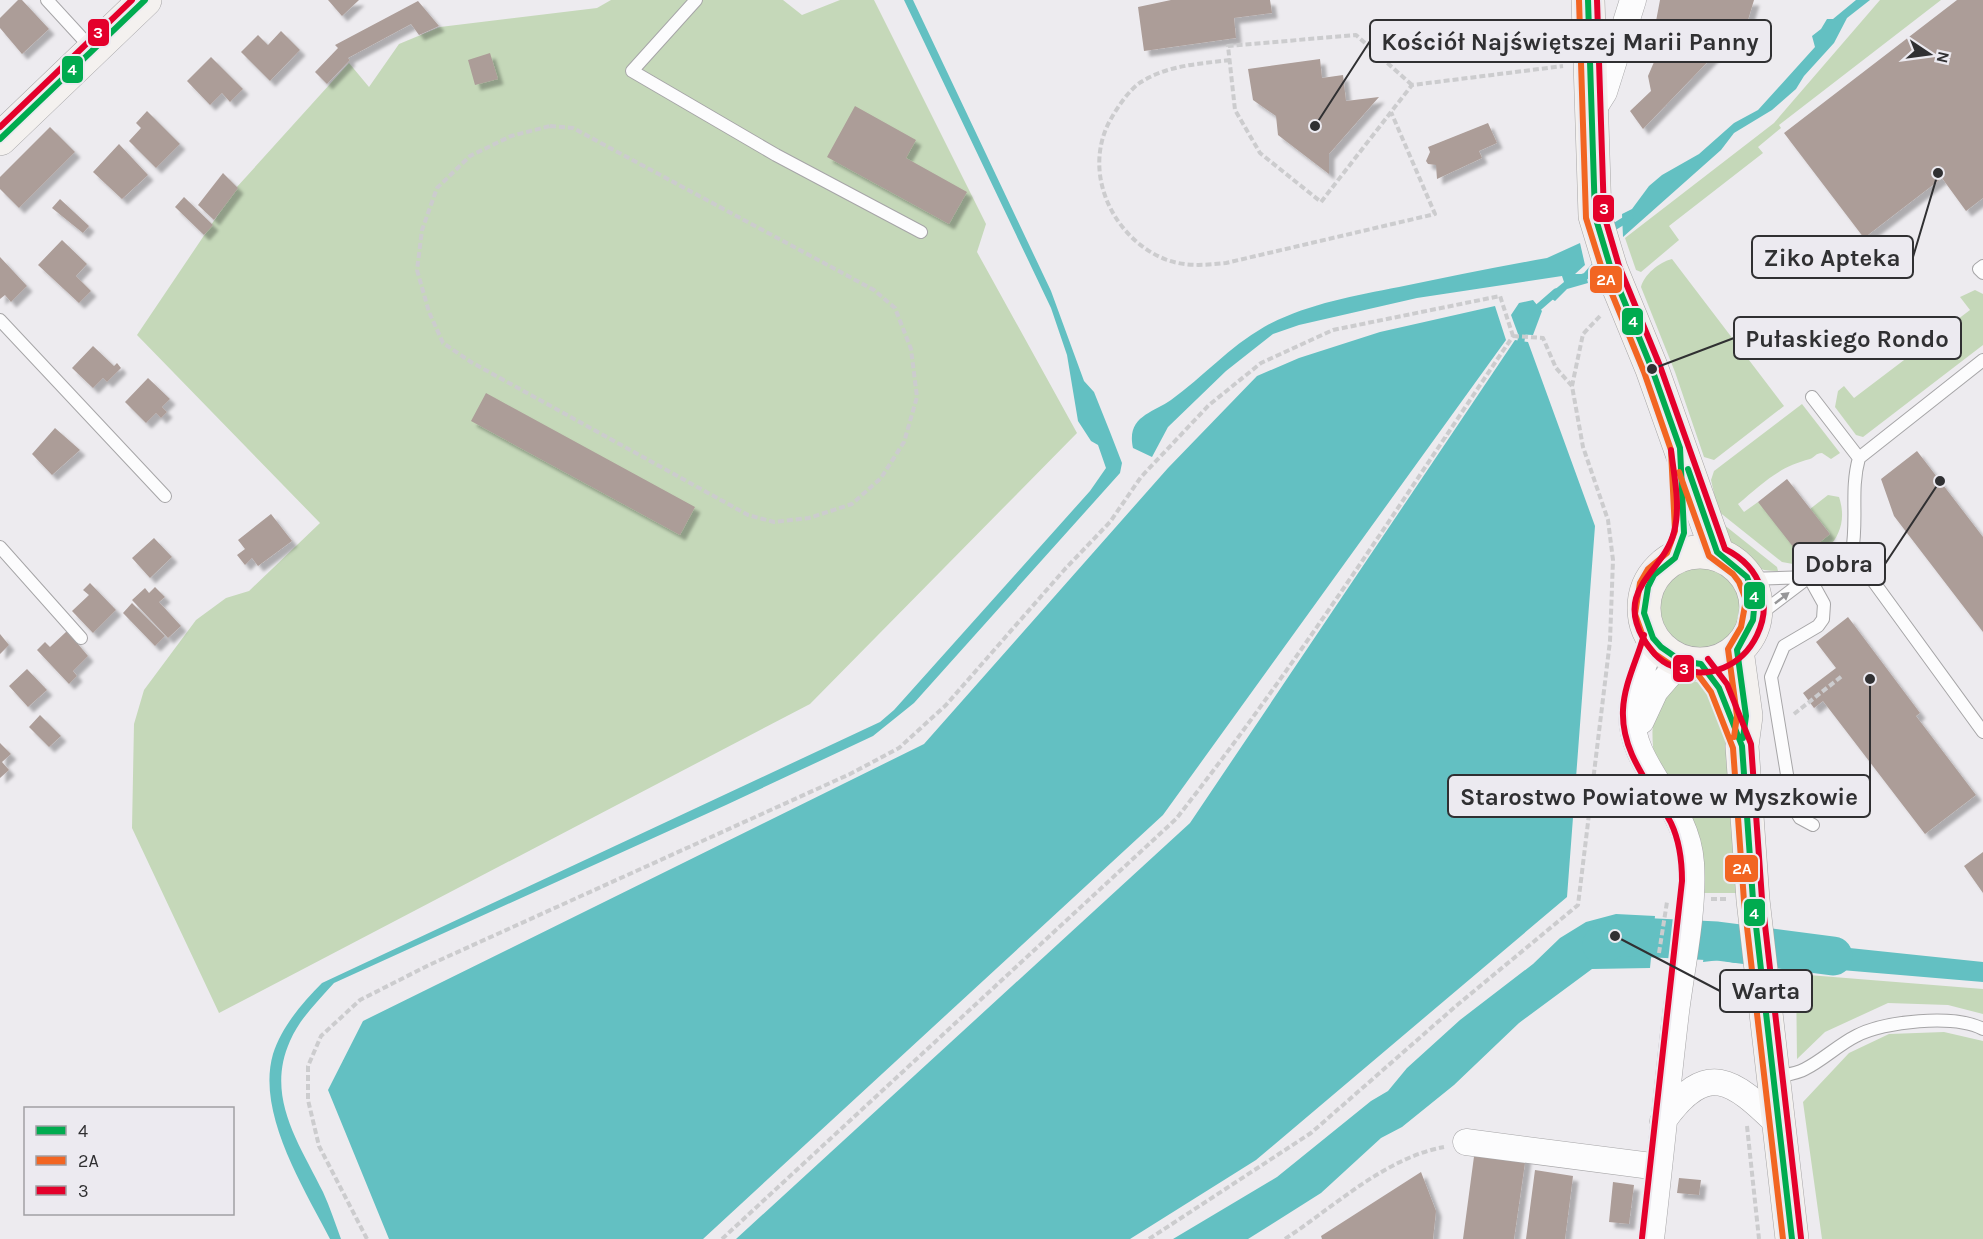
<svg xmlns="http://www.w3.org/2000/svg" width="1983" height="1239" font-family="Karla,sans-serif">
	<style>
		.green { fill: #c5d8b9 }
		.water { fill: #63c0c2 }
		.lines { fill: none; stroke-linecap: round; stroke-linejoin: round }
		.stream { stroke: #63c0c2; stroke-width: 7 }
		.river { stroke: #63c0c2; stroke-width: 39 }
		.building { fill: #ac9d98; filter: url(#shadow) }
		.lane-casing { stroke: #a6a5a7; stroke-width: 14 }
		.street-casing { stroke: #a6a5a7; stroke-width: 27 }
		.secondary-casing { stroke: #a6a5a7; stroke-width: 34 }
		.path { stroke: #ccccce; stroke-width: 4; stroke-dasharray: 6 3; stroke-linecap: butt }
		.lane { stroke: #fcfcfd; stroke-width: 12 }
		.street { stroke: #fcfcfd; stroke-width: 26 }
		.secondary { stroke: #f4f1ef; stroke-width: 33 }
		.bus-1-casing { stroke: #eceaf0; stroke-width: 10 }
		.bus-2-casing { stroke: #eceaf0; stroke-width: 10 }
		.bus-3-casing { stroke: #eceaf0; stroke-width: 10 }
		.bus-1 { stroke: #00ab4f; stroke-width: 6 }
		.bus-2 { stroke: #f26522; stroke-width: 6 }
		.bus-3 { stroke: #e4002b; stroke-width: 6 }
		.oneway { fill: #969698 }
		.leader { fill: none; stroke: #303032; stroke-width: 2 }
		.callout-dot { fill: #303032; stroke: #eceaf0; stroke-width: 2 }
		.callout { fill: #eceaf0; stroke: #303032; stroke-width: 2 }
		.callout-label { font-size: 24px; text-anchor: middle; font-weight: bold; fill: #303032 }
		.line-badge { stroke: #eceaf0; stroke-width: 2 }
		.badge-label { font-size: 16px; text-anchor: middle; font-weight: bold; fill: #fff }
	</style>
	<defs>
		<filter id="shadow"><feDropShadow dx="5.5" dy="5.5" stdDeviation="1.5" flood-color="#0004"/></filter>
	</defs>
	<rect width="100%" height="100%" fill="#edebef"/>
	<path class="green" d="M611,0h172l19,15 38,-15h34l112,224 -9,28 100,181 -267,271 -591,309 -87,-185 2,-104 10,-34 52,-70 30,-22 23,-7 71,-68 -183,-188 99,-147 113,-125 20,24 30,-43 41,-17 157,-19z
		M1880,0h61l-162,125 2,3 -23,19 5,6 -94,73 10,14 -38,32 -5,-2 -11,-32 149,-115z
		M1672,259l112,147 -70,54 -10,-3 -29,-85 -34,-85c3,-12 18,-25 31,-28z
		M1975,290l8,4v51l-120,92 -7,-2 -21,-28 3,-16 6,-5 10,12 116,-88 -10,-13z
		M1802,404l38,49 -9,6 -9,-6c-6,0 -7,4 -12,6 -32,8 -48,25 -72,45l6,8 14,-10 72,32 -20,-25 18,-14 11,2c12,36 -13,60 -44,71l-2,-4 -11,-2 -64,-51 -7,-31 3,-9z
		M1713,516l64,51 1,4c-39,0 -50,-24 -65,-55z
		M1659 608a42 42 0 1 1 84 0a42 42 0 1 1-84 0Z
		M1682,679c32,1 40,30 47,56l11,158h-41l-45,-137c-5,-41 2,-48 28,-77z
		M1796,974l187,15v25l-35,-9 -60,-2 -63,29 -28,27z
		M1944,1032l39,9v198h-161l-19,-137 46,-49 40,-19z"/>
	<path class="water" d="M904,0h9l138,291 33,90 10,11 16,40 12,31 -2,10 -206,230 -41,33 -147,69 -392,178c-16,18 -34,35 -44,58 -25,56 9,102 33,151 7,15 12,31 18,47h-11c-26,-51 -74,-126 -57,-185 9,-28 30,-52 49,-71l558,-261 14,-12 196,-219 16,-23 -8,-23 -7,-4 -13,-20 -11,-66 -16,-47z
		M1856,0h14l-23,18 -13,25 -30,33 -8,13 -24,21 -38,23 -13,17 -98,87 -1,-23 10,-5 17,-23 13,-11 37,-21 35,-31 24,-13 57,-63 -3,-11 9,-7 6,-10h6z
		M1580,243l5,22 -10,9h11l2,9 -21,6 -12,12 -8,-5 17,-14 -2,-6 -145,22 -118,27 -26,9 -47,37 -58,56 -16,30 -19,-9c-7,-32 20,-35 38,-48 32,-23 58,-53 93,-73 42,-23 89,-31 135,-40 49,-10 98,-20 148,-29z
		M1533,300l9,11 -9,24 -15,-1 -7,-19 8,-12z
		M1495,306l11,34 -343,475 -460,424h-314l-61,-149 35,-69 561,-277 244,-276 89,-92 42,-18 81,-26z
		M1515,340l13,2 67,184 -28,371 -311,263 -126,79h-394l454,-416z
		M1616,914l39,2 -5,52 -58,1 -73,54 -65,62 -52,42 -21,11 -60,55 -73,46h-75l104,-62 94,-76 17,-10 19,-23 53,-48 73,-56 27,-26 26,-16z
		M1721,934l10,1 4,28 -15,-3 -17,2 4,-27z
		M1778,938l16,6 27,1 162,17v20l-201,-17z"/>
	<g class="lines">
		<path class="stream" d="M1609,230l21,-13
			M1578,279l8,-3 13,-15
			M1533,312l23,-20
			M1521,341l2,-15"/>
		<path class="river" d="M1602,945l13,-9 102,5 116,15"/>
	</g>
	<path class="building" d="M18,0h4l27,29 -27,25 -22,-26v-10z
		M328,0h31l-17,16z
		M1171,0h99l2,13 -38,5 2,20 -92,13 -6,-44z
		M1660,0h94l-6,20 -105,109 -13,-18 21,-20 -3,-15 9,-21 -7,-2z
		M1957,0h26v198l-17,13 -24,-33 -78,60 -80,-105z
		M418,1l21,25 -20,9 -8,-11 -63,34 2,2 -23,24 -12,-12 23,-24 -3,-3z
		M281,31l19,19 -30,31 -29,-29 17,-17 10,10z
		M490,53l8,26 -23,6 -7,-25z
		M211,57l32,32 -13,13 -8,-9 -12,12 -23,-24z
		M1320,59l2,19 21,-3 3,26 33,-4 -50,57v20l-51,-39 -2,-19 -23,-16 -5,-31z
		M855,106l61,34 -10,18 61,34 -18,32 -122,-67z
		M147,111l33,33 -24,24 -27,-27 12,-13 -5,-5z
		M1488,123l9,20 -18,8 3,7 -45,21 -1,-14 -8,-1 -2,-3 4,-9 -2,-5z
		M50,127l25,25 -56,56 -19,-19v-12z
		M119,144l29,31 -26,24 -29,-27z
		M223,173l15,15 -24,32 -16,-15z
		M184,197l29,28 -9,10 -29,-28z
		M60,199l29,27 -6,7 -31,-25z
		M62,240l25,24 -11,12 15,15 -12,12 -41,-38z
		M0,257l27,29 -16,16 -6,-7 -5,4z
		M93,346l21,20 3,-3 4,5 -14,14 -4,-4 -10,10 -21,-20z
		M148,378l22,21 -8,8 5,5 -6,6 -5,-5 -10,10 -21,-21z
		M486,393l209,114 -15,28 -209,-114z
		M55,428l25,22 -28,25 -20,-21z
		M1917,451l66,86v95l-89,-116 -13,-37z
		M1787,479l43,55 -29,23 -43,-55z
		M271,514l21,27 -34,25 -6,-8 -7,7 -8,-10 8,-6 -7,-9z
		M154,538l18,19 -22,21 -18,-20z
		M90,583l26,27 -23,23 -21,-22 17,-16 -6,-5z
		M155,587l10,10 -6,5 22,24 -13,12 -36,-38 13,-12 4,5z
		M132,603l33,33 -10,10 -32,-33z
		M1848,617l72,96 -4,3 60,79 -51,39 -102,-133 -9,7 -11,-15 33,-25 -20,-26z
		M67,631l21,25 -15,15 4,5 -8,8 -32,-34 8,-8 5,5z
		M0,634l9,11 -9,9z
		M27,669l20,21 -19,17 -19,-21z
		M40,715l21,21 -12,11 -20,-20z
		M0,743l11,11 -9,8 7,8 -9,8z
		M1983,852v41l-19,-27z
		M1475,1149l51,7 -12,83h-51z
		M1535,1170l38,6 -8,63h-39z
		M1421,1172l15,39 -3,28h-111l-1,-3z
		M1679,1178l22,2 -2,15 -22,-2z
		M1613,1182l21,3 -5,39 -20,-2z"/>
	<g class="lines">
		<g class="lane-casing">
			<path id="lane" d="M47,0l45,49
				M696,0l-64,71 144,84 145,77
				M1983,266l-4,3 4,4
				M0,320l165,176
				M1812,397l47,61
				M0,547l81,91
				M1852,552l131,180
				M1809,577l15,27 -1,15 -5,7 -34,20 -13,31 21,128 8,13 13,7
				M1748,579l61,-2
				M1755,618l54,-41 43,-25c6,-32 -2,-62 7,-94l124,-98
				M1774,1077c10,-2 23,-3 31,-8 18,-9 33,-24 51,-33 28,-15 98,-22 127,-7"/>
		</g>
		<g class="street-casing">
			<path id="street" d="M1592,111l12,-19 29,-92
				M1641,721l14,-30 26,-30
				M1663,1121c44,-62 70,-41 115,3
				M1466,1142l193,25
				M1651,1239c9,-75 16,-151 25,-227 6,-48 18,-100 15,-149 -4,-61 -62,-96 -59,-151 1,-24 14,-51 21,-74"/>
		</g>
		<g class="secondary-casing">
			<path id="secondary" d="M1588,0l7,216 16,53 41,100 66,186
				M0,139l145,-139
				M1644 608a56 56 0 1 1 112 0a56 56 0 1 1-112 0Z
				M1737,650l9,66 -4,30 11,154 39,339"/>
		</g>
		<path class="path" d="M1230,60c-31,4 -62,5 -89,22 -11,7 -22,23 -29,35 -32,53 0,122 55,143 20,7 39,5 59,3l209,-49 -44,-102
			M1412,85l-56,-50 -128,11 7,64 25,43 61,49 91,-117 151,-19
			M550,126l23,2 301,162 21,18 16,41 6,48 -13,45 -23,36 -29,26 -43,14 -35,4 -26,-7 -277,-153 -28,-19 -14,-31 -12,-42 5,-40 15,-42 33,-32 41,-20z
			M1513,336l30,2 13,30 16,18
			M1794,714l48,-38
			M1711,899h17
			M1659,953l8,-51
			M1747,1126l12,113
			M367,1239l-48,-93 -11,-46v-34l13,-30 39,-36 69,-35 421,-191 49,-26 47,-43 119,-136 45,-47 31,-45 68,-72 52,-42 72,-33 167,-34 13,40
			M722,1239l454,-420c121,-154 227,-320 337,-483
			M1149,1239l162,-106 145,-127 122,-101 32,-264 3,-81 -5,-40 -25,-73 -11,-61 11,-52 18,-19
			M1285,1239c50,-33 100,-81 159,-92"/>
		<use href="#lane" class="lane"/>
		<use href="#street" class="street"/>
		<use href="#secondary" class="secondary"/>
		<g class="bus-1-casing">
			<path id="bus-1" d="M1588,0l7,216 16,53 41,100 28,79 4,85 -9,25 -21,17 -6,12 -4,26 9,25 8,9 20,14 20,3 18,24 23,58 11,154 39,339
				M0,139l145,-139
				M1688,469l29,83 30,25 8,21 -2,22 -16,30 9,66 -3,22"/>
		</g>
		<g class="bus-2-casing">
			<path id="bus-2" d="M1579,0l7,218 17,54 41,100 27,78 4,81 -8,22 -19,16 -8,14 -5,31 10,28 10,12 22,15 19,3 15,20 22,56 11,153 39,338
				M1679,472l30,84 24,18 6,8 7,18 -5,27 -13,22 9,67 -3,21"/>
		</g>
		<g class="bus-3-casing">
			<path id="bus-3" d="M1597,0l7,215 15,51 41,100 65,183c80,40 23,151 -53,117 -14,-5 -22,-17 -29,-28 -28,-50 21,-66 31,-106 7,-26 0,-56 -3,-82
				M0,127l132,-127
				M1708,659l19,25 24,60 11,155 39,339
				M1642,1238l40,-357c0,-20 -2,-39 -11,-58 -19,-37 -50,-69 -48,-113 1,-26 14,-50 21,-75"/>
		</g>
		<use href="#bus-1" class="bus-1"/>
		<use href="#bus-2" class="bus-2"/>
		<use href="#bus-3" class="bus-3"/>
	</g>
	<defs><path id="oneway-solid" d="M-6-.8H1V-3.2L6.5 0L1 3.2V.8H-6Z" transform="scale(1.5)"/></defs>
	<use class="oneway" href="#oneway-solid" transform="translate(1782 598) rotate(-38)"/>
	<path class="leader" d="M1315 126L1370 41M1938 173L1913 257M1652 369L1734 338M1940 481L1885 564M1870 679L1870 796M1615 936L1720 991"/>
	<g class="callout-dot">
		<circle cx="1315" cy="126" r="6"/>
		<circle cx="1938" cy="173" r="6"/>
		<circle cx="1652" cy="369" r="6"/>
		<circle cx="1940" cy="481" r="6"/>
		<circle cx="1870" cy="679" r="6"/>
		<circle cx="1615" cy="936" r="6"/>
	</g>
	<g class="callout">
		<rect x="1370" y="20" width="401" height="42" rx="6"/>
		<rect x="1752" y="236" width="161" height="42" rx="6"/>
		<rect x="1734" y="317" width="227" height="42" rx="6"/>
		<rect x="1793" y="543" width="92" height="42" rx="6"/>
		<rect x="1448" y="775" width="422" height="42" rx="6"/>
		<rect x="1720" y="970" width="92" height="42" rx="6"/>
	</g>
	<g class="callout-label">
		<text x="1570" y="50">Kościół Najświętszej Marii Panny</text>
		<text x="1832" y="266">Ziko Apteka</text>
		<text x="1847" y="347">Pułaskiego Rondo</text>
		<text x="1839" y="572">Dobra</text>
		<text x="1659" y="805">Starostwo Powiatowe w Myszkowie</text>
		<text x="1766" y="999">Warta</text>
	</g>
	<g class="line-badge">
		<rect x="87" y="18" width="23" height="29" rx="6" fill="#e4002b"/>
		<rect x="61" y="55" width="23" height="29" rx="6" fill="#00ab4f"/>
		<rect x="1592" y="194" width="23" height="29" rx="6" fill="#e4002b"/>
		<rect x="1589" y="265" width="34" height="29" rx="6" fill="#f26522"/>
		<rect x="1621" y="307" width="23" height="29" rx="6" fill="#00ab4f"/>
		<rect x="1743" y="581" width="23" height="29" rx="6" fill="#00ab4f"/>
		<rect x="1672" y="654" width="23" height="29" rx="6" fill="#e4002b"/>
		<rect x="1724" y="854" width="35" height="29" rx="6" fill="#f26522"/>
		<rect x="1743" y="898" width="23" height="29" rx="6" fill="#00ab4f"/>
	</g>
	<g class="badge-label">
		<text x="98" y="38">3</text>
		<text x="72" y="75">4</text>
		<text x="1604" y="214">3</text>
		<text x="1606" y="285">2A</text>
		<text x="1633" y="327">4</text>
		<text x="1754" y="602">4</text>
		<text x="1684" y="674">3</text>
		<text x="1742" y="874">2A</text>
		<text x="1754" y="919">4</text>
	</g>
	<rect x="24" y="1107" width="210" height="108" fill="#eceaf0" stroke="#a1a0a4" stroke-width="1.5"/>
	<rect x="36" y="1126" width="30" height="9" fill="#00ab4f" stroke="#a1a0a4" stroke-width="1.5"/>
	<text x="78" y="1137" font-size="18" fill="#303032">4</text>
	<rect x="36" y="1156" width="30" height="9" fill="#f26522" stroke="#a1a0a4" stroke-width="1.5"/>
	<text x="78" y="1167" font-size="18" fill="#303032">2A</text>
	<rect x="36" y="1186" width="30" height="9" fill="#e4002b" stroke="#a1a0a4" stroke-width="1.5"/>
	<text x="78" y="1197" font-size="18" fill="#303032">3</text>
	<g transform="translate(1929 54) rotate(103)" stroke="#eceaf0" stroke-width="4.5" paint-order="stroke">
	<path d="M0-4.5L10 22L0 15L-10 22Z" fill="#303032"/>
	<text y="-9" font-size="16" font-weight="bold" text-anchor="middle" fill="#303032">N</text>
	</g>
</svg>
